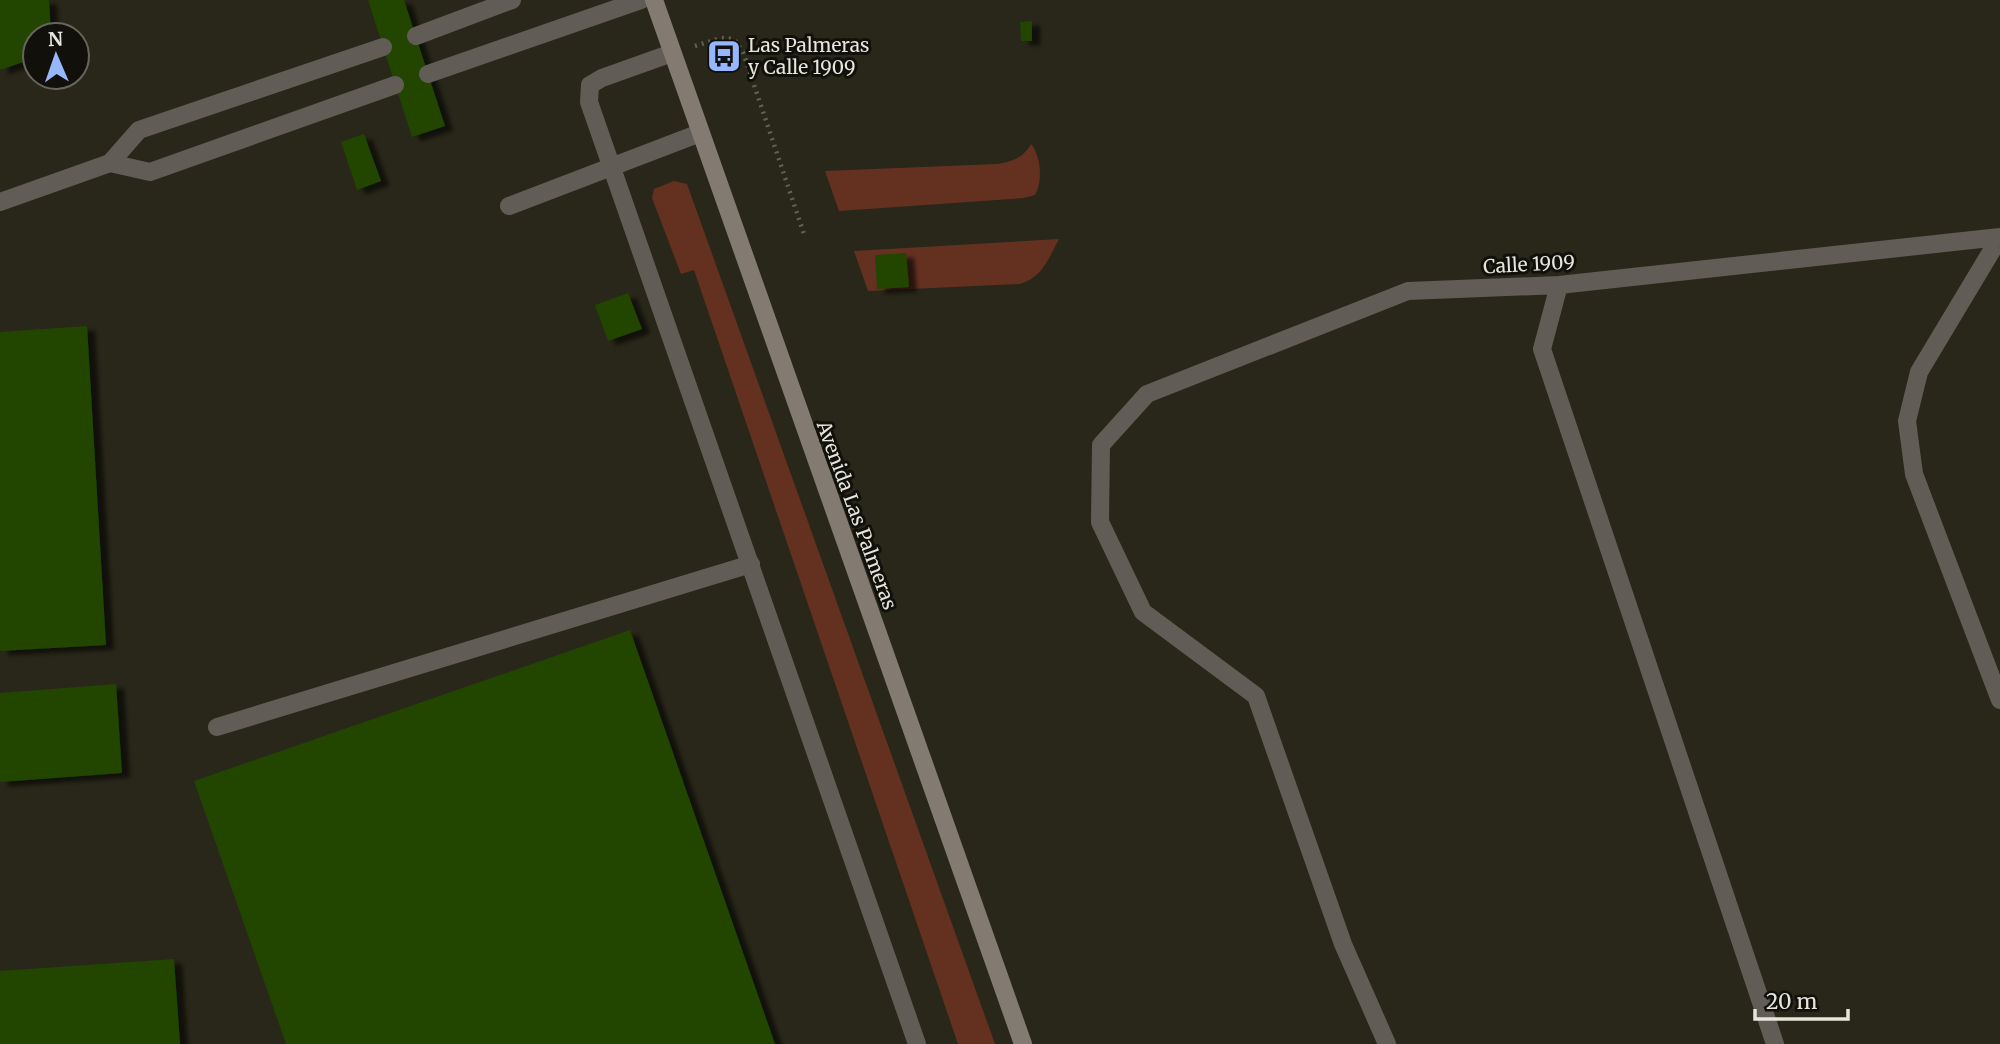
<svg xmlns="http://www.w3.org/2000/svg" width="2000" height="1044" font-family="Merriweather,serif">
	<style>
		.green { fill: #643121 }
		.building { fill: #204501; filter: url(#shadow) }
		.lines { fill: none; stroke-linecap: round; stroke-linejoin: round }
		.path { stroke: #626054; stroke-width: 4.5; stroke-dasharray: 2 5; stroke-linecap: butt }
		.service { stroke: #625c57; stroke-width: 18 }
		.secondary { stroke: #837a71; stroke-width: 18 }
		.labels { text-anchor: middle; stroke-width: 6; stroke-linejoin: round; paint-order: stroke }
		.poi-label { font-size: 19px; fill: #e7e6dc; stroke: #11100a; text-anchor: start }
		.street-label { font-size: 19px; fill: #e7e6dc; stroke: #11100a }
	</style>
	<defs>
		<filter id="shadow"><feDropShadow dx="8" dy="4.5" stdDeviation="2" flood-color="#0009"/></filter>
	</defs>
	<rect width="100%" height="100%" fill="#292719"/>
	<path class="green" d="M1031,144c10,12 12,37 4,51l-11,3 -185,13 -14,-40 171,-7c16,-2 27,-6 35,-20z
		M674,181l13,3 308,860h-37l-264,-774 -13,4 -29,-76 2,-9z
		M1059,239c-11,20 -16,38 -39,45l-152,7 -14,-40z"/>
	<path class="building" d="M0,0h49l2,35h-16v23l-35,12z
		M368,0h36l41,126 -33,11z
		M1032,21v20h-11l-1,-19z
		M364,134l17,47 -24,9 -16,-48z
		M906,253l3,34 -32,2 -2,-34z
		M628,293l14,36 -34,12 -13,-36z
		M87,326l19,319 -106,6v-319z
		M630,630l145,414h-489l-92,-263z
		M116,684l6,89 -122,9v-89z
		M174,959l6,85h-180v-73z"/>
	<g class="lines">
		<path class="path" d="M695,46l26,-8 13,1 9,13 61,182"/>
		<path class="service" d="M416,36l96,-36
			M672,53l-70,25 -12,7 -1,17 328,942
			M428,74l213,-74
			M110,163l40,9 245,-87
			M0,202l110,-39 29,-33 244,-83
			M509,206l191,-73
			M2000,237l-81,135 -12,49 7,53 86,226
			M1559,285l-17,64 233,695
			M217,727l534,-163
			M1387,1044l-44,-100 -87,-248 -113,-84 -43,-90 1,-77 46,-51 261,-103 151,-6 441,-48"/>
		<path class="secondary" d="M654,0l369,1044"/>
	</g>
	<defs>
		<g id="bus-square" transform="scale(1.75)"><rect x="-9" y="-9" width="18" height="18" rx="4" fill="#96b6fd" stroke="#11100a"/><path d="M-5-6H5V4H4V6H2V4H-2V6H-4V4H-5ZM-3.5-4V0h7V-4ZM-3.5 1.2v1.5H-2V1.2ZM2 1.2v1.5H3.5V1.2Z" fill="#111"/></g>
	</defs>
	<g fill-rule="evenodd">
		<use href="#bus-square" x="724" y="56"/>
	</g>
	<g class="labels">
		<g class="poi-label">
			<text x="748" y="52">Las Palmeras<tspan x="748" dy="22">y Calle 1909</tspan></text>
		</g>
		<g class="street-label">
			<text transform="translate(1529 264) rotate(-3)" y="7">Calle 1909</text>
			<text transform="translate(857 515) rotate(70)" y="7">Avenida Las Palmeras</text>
		</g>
	</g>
	<g transform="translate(56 56) rotate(358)"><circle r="33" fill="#11100a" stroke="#67665e" stroke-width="2"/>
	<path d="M0-5L12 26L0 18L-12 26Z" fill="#96b6fd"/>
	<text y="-10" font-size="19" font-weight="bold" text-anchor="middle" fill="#e7e6dc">N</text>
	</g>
	<path d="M1755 1009v10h93v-10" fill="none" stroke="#e7e6dc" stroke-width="3.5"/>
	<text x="1766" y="1009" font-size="21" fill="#e7e6dc" stroke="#11100a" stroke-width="5" paint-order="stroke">20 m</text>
</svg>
